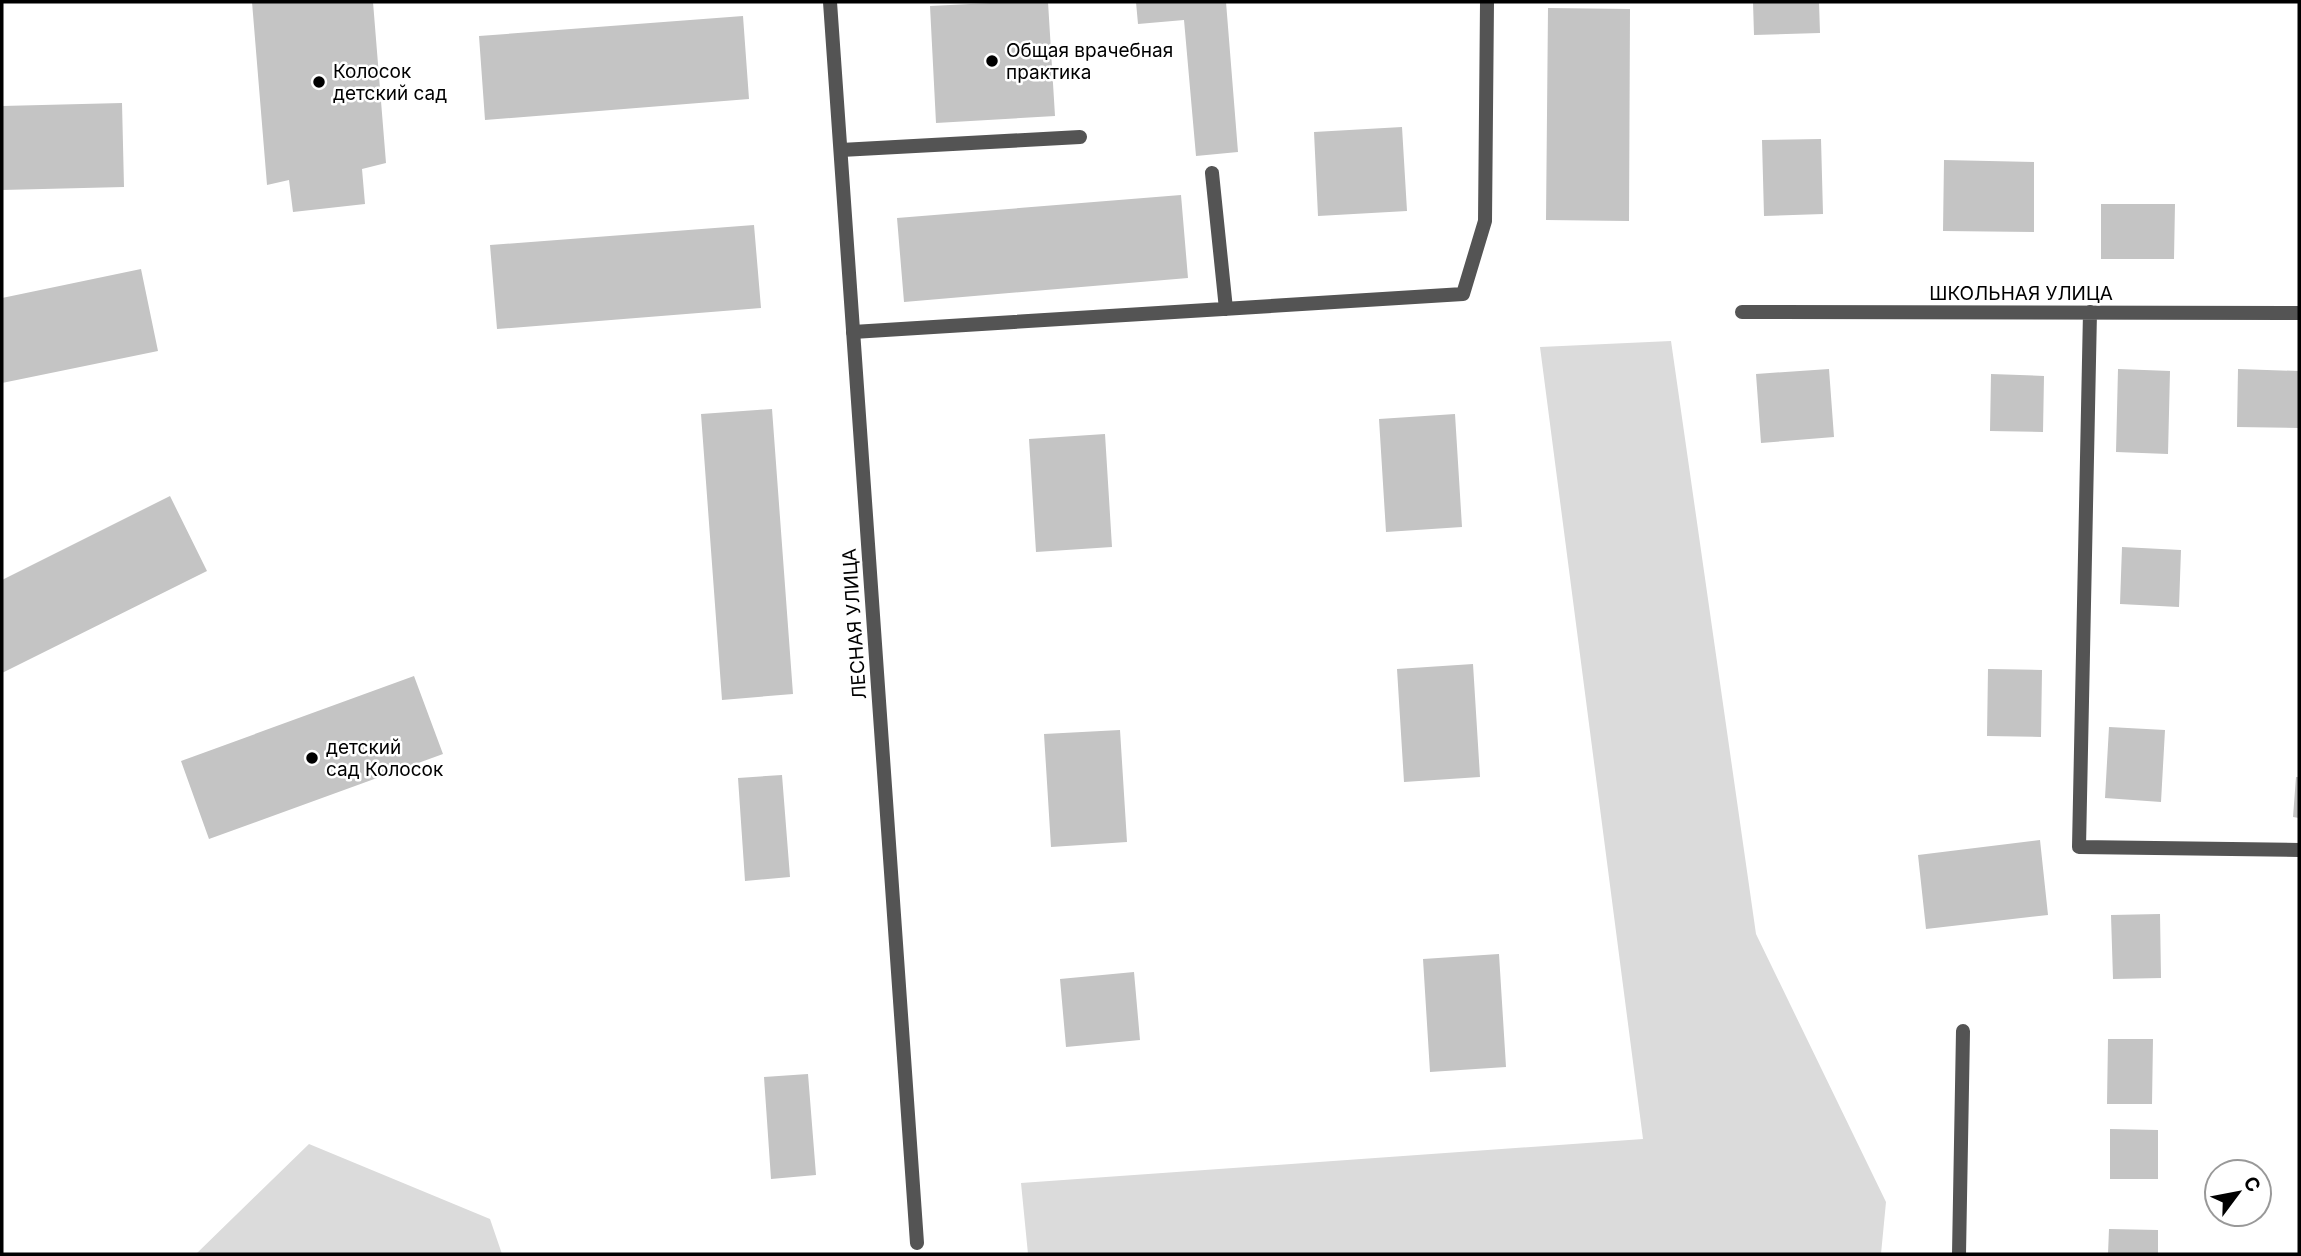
<svg xmlns="http://www.w3.org/2000/svg" width="2301" height="1256" font-family="Inter,sans-serif">
	<style>
		.green { fill: #dbdbdb }
		.building { fill: #c4c4c4 }
		.lines { fill: none; stroke-linecap: round; stroke-linejoin: round }
		.service { stroke: #545454; stroke-width: 14 }
		.minor { stroke: #545454; stroke-width: 14 }
		.poi-dot { fill: #000; stroke: #fff; stroke-width: 2.5 }
		.labels { text-anchor: middle; stroke-width: 5; stroke-linejoin: round; paint-order: stroke }
		.poi-label { font-size: 19px; fill: #000; stroke: #fff; text-anchor: start }
		.street-label { font-size: 19px; fill: #000; stroke: #fff }
	</style>
	<rect width="100%" height="100%" fill="#fff"/>
	<path class="green" d="M1671,341l85,593 130,268 -5,52h-853l-7,-71 622,-44 -103,-792z
		M309,1144l181,75 12,35h-306z"/>
	<path class="building" d="M252,2h121l13,161 -24,6 3,35 -72,8 -4,-32 -22,5z
		M1011,2h37l7,114 -119,7 -6,-117z
		M1136,2h90l12,150 -42,4 -12,-136 -46,4z
		M1753,2h66l1,31 -66,2z
		M1548,8l82,1 -1,212 -83,-1z
		M743,16l6,83 -264,21 -6,-84z
		M122,103l2,84 -122,3v-84z
		M1402,127l5,84 -89,5 -4,-84z
		M1821,139l2,75 -59,2 -2,-76z
		M1944,160l90,2v70l-91,-1z
		M1181,195l7,83 -284,24 -7,-84z
		M2101,204h74l-1,55h-73z
		M754,225l7,83 -264,21 -7,-84z
		M141,269l17,82 -156,32v-85z
		M1829,369l5,68 -73,6 -5,-69z
		M2118,369l52,2 -2,83 -52,-2z
		M2238,369l61,2v57l-62,-1z
		M1991,374l53,2 -1,56 -53,-1z
		M772,409l21,285 -71,6 -21,-286z
		M1455,414l7,113 -76,5 -7,-113z
		M1105,434l7,113 -76,5 -7,-113z
		M170,496l37,75 -205,102v-93z
		M2122,547l59,3 -2,57 -59,-3z
		M1473,664l7,113 -76,5 -7,-113z
		M1988,669l54,1 -1,67 -54,-1z
		M414,676l29,78 -234,85 -28,-78z
		M2109,727l56,3 -4,72 -56,-4z
		M1120,730l7,112 -76,5 -7,-113z
		M782,775l8,102 -45,4 -7,-103z
		M2296,777h3v41l-6,-1z
		M2040,840l8,75 -122,14 -8,-74z
		M2160,914l1,64 -48,1 -2,-64z
		M1499,954l7,113 -76,5 -7,-113z
		M1134,972l6,68 -74,7 -6,-68z
		M2108,1039h45l-1,65h-45z
		M808,1074l8,101 -45,4 -7,-102z
		M2110,1129l48,1v49h-48z
		M2109,1229l49,1v24h-50z"/>
	<g class="lines">
		<path class="service" d="M841,150l239,-13
			M1212,173l14,136
			M853,332l610,-38 22,-73 2,-219"/>
		<path class="minor" d="M830,2l87,1241
			M1742,312l557,1
			M2090,312l-11,535 220,3
			M1959,1254l4,-223"/>
	</g>
	<g class="poi-dot">
		<circle cx="992" cy="61" r="7"/>
		<circle cx="319" cy="82" r="7"/>
		<circle cx="312" cy="758" r="7"/>
	</g>
	<g class="labels">
		<g class="poi-label">
			<text x="1006" y="57">Общая врачебная<tspan x="1006" dy="22">практика</tspan></text>
			<text x="333" y="78">Колосок<tspan x="333" dy="22">детский сад</tspan></text>
			<text x="326" y="754">детский<tspan x="326" dy="22">сад Колосок</tspan></text>
		</g>
		<g class="street-label">
			<text x="2021" y="300">ШКОЛЬНАЯ УЛИЦА</text>
			<text transform="translate(854 624) rotate(-94)" y="7">ЛЕСНАЯ УЛИЦА</text>
		</g>
	</g>
	<rect width="2301" height="1256" fill="none" stroke="#000000" stroke-width="7"/>
	<g transform="translate(2238 1193) rotate(58)"><circle r="33" fill="#ffffff" stroke="#999999" stroke-width="2"/>
	<path d="M0-5L12 26L0 18L-12 26Z" fill="#000000"/>
	<text y="-10" font-size="19" font-weight="bold" text-anchor="middle" fill="#000000">С</text>
	</g>
</svg>
